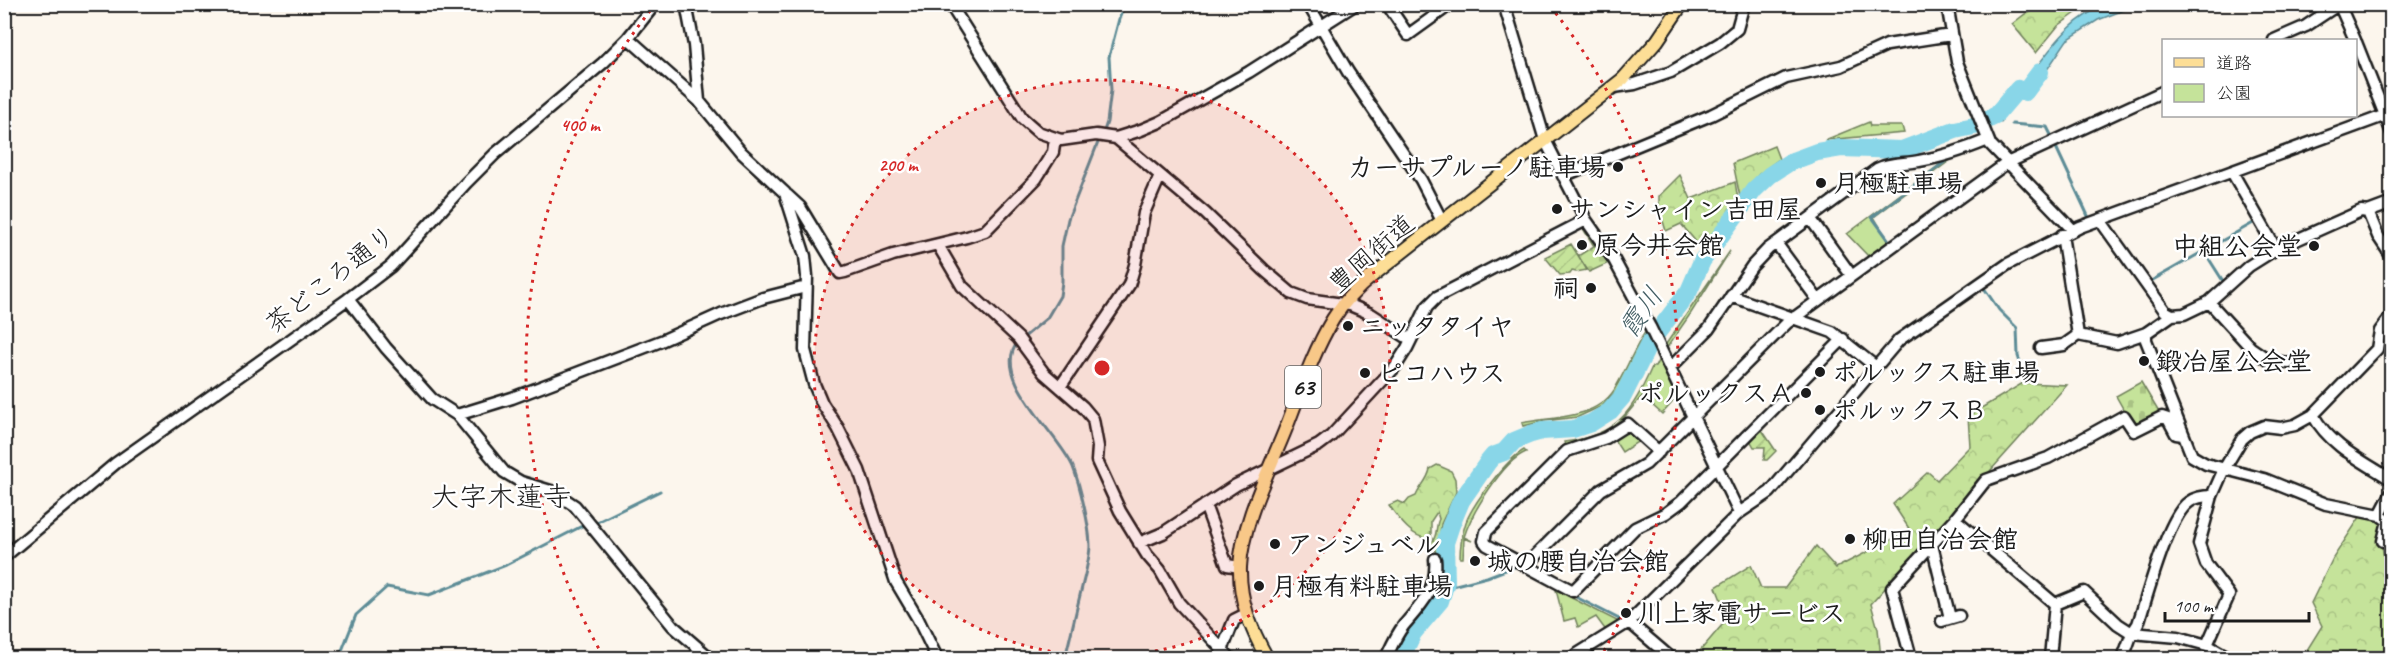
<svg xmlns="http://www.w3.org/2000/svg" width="2396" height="663" font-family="Caveat,'Klee One',sans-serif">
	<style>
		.green { fill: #c5e39a; stroke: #70805b; stroke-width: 1.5 }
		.forest { fill: url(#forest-crowns); stroke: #70805b; stroke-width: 1.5 }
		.cemetery { fill: url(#cemetery-stones); stroke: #70805b; stroke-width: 1.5 }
		.garden { fill: url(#garden-furrows); stroke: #70805b; stroke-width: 1.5 }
		.water { fill: #89d6e8; stroke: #5d8c96; stroke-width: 1.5 }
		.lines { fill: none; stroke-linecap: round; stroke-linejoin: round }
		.stream { stroke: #5d8c96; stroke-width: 3 }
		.river { stroke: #89d6e8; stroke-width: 18 }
		.minor-casing { stroke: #1c1c1c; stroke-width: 15 }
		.major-casing { stroke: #1c1c1c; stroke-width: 16 }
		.minor { stroke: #fff; stroke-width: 10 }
		.major { stroke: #fdde96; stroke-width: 12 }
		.ring { fill: none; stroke: #d62828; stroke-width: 3; stroke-dasharray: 3 6 }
		.poi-dot { fill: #1c1c1c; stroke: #fff; stroke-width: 2 }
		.labels { text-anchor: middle; stroke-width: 5; stroke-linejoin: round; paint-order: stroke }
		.shield { fill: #fff; stroke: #606060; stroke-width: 1.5 }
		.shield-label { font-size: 24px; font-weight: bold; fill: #1c1c1c }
		.poi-label { font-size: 26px; font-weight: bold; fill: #1c1c1c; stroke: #fff; text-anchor: start }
		.street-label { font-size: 26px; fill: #1c1c1c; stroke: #fff }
		.water-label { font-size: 27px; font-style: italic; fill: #425d63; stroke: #fff }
		.quarter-label { font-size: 28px; fill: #1c1c1c; stroke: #fff }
		.centre { fill: #d62828; stroke: #fff; stroke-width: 3 }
		.ring-label { font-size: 18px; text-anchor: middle; font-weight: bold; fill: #d62828; stroke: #fff; stroke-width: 5; stroke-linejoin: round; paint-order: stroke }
	</style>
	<defs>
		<pattern id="forest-crowns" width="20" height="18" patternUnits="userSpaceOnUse" patternTransform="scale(1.5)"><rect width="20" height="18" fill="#c5e39a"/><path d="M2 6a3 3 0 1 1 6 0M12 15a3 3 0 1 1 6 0" fill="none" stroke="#a9c284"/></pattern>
		<pattern id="cemetery-stones" width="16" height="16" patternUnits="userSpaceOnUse" patternTransform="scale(1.5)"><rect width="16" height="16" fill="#c5e39a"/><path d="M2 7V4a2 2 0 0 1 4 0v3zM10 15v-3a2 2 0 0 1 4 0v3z" fill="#a9c284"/></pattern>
		<pattern id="garden-furrows" width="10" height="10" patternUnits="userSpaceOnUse" patternTransform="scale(1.5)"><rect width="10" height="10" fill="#c5e39a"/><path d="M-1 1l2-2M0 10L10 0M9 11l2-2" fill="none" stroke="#a9c284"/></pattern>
	</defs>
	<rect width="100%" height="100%" fill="#fcf6ed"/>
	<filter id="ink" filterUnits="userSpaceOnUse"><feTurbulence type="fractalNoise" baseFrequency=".0167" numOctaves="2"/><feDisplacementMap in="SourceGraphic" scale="12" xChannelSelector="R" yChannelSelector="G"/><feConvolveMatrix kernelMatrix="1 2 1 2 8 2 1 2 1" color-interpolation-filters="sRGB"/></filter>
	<g filter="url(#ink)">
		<path class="green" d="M1869,122l1,4h32l2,7 -79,7z
			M1950,157l2,2 -78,58 15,25 -20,15 -22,-23z
			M1730,251l-39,62 -25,36 -2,-2z
			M1648,328l-30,61 -16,17 -24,11 -34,4 -21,5 -1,-3c33,-7 77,-3 95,-38 11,-19 18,-39 31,-57z
			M1660,357l18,39 -16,18 -20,-18 -25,30 -20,12 -32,8 -1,-4c53,-6 68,-30 88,-75h3z
			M1631,429l11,10 -20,13 -9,-14z
			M1524,450l2,2c-23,9 -55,62 -62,85l8,4 -8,-3 -1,20h-3c0,-12 2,-24 6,-36 8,-20 40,-62 58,-72z
			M1556,590l65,33 -14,9 -11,-15 -18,10 -3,-9 -11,3z"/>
		<path class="forest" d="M2048,4l39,1 -29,21 -22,27 -24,-29 13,-10z
			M1774,146l5,13 -20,15 -19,23 -7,-34z
			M1680,175l11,24 44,-17 3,18 -35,50 -22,-26 -15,7 -7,-23v-12z
			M2023,383l44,2 -196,219 7,25 3,29h-187l34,-40 -12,-31 35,-22 10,23h24l31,-42 20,22 74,-38 -17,-26 35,-32 9,8 33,-34 -2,-30z
			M1437,465l14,6 4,8 1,13 -15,32 -3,32 -7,-13c7,-6 4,-16 8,-24l-2,-7 -6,9v17c-17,3 -33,-20 -42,-33l9,-4 7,3 4,-5 7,-3c4,-10 12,-16 14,-27z
			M2391,507v23l-11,5 8,44h3v79h-89l20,-32 -11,-23 22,-45 27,-41 17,4z"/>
		<path class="cemetery" d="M1588,226l23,36 -22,10 -11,-16 16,-10 -12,-19z
			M2141,382l19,32 -26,14 -18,-32z"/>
		<path class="garden" d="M1571,244l16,26 -11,2 -4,-1 -2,3 -10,1 -15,-18z
			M1760,427l16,24 -9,9h-3l1,-13h-11l-5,-9z"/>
		<path class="water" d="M2108,4l29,1 -39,15 -31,20 -33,49v4l-3,4 -12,-10c3,-4 7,-6 10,-10 23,-30 41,-59 79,-73z"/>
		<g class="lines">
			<path class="stream" d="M1990,118l11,4
				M2012,124l35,3 5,10
				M1104,131l3,-9 4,-32 -2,-33 10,-38 6,-15
				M2055,145l34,73
				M1888,239l-16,-22 78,-59
				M2204,251l19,30
				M2151,281l104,-59
				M1984,288l15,22 18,18 1,28 4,12
				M1023,338l24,-20 13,-22 2,-14v-36l6,-27 31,-79
				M1018,342c-29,34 42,93 55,125 7,18 17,61 17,80 -1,14 -5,27 -8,40 -6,24 -11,48 -17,71
				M595,523l65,-32
				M1444,588l43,-11 29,-11
				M1572,595l49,25
				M339,658l17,-43 31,-28 42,8 77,-30 78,-40"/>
			<path class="river" d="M1401,658l12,-25 27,-32 6,-19 -1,-39 6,-18 10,-24 27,-39 5,-6 11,-4 10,-11 17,-7 11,-3 31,-2 18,-6 19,-12 13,-15 27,-54 39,-51 13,-30 52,-71 16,-15 20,-13 27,-10 24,-4 61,2 53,-20 19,-4 21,-10 23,-27 7,3 15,-20"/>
			<g class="minor-casing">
				<path id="minor" d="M686,4l8,41 5,56
					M950,4l72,114 16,14 23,8 35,-5 20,3 25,-8 19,-8 89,-50 107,-68
					M1308,4l40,68 73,108 21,41
					M1387,4l21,31 43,-31
					M1504,4l41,136 41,80 28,40 36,67 89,186
					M1947,4l10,58 33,82 83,86
					M2339,4l16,36
					M628,38l71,63 42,51 44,41 20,63 2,20 -2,74 9,34 8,19 16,25 21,42 37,112 22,37 19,39
					M2274,40l32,-14 33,-22
					M2356,42l36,91
					M1614,87l21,-3 36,-12 49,-29 17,-14 7,-25
					M1116,138l89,75 59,57 27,23 16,6 43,6 21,9 40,26
					M2232,172l44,77
					M1563,176l148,-61 75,-37 55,-12 46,-21 64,-10
					M787,195l13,12 40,66 5,-1 48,-17 74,-18 18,-6 51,-52 17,-27 2,-13
					M2368,212l10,24 14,21
					M1810,218l41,57
					M2100,220l65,91 7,4
					M2062,235l16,100
					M1776,243l42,57
					M938,245l24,41 56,52 26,35 39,34 10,12 5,28 -1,14 23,50 27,44 13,15 19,33 51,55
					M1731,296l101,36 44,35
					M348,299l38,49 46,51 25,16 47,57 17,10 33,10 21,14 98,120 37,32
					M2209,302l42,46 19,13 19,2
					M2146,333v7l46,116 14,8 58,15 62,25 54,11 8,6 -5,20
					M2041,348l23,-3 14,-10 39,8 29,-10 26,-18 12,-1 25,-12 40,-36 27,-17 85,-38 7,1 24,-9
					M1670,368l38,-38 44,-64 16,-17 109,-80c13,-7 28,-5 42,-8 24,-4 47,-12 69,-21
					M1060,387l69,-102 6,-20 9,-52 16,-37
					M457,415l55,-17 149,-57 60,-27 42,-16 43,-11
					M2313,415c17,31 50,46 79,65
					M1659,452l-31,-28 -22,14 -39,13 -81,81 -2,9 3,4 86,46 62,-63 31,-15 15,-11 162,-163
					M1205,505l22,60 13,2
					M2380,515l12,-23
					M1955,519l100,85 -5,54
					M1139,543l24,-10 73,-48 83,-40 12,-9 64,-69 12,-19 20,-41 10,-10 149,-77
					M1932,545l18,73
					M4,557l112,-94 232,-164 43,-33 75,-83 29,-29 108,-91 25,-25 27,-34
					M1526,565l75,-75 45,-26 141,-141 220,-160 157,-72
					M2055,604l29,-12 34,32 14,9 46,4 29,8 23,13
					M1942,621l17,-5
					M1629,622l42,36
					M2207,645l22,-50 -23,-31 -7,-20 13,-48 12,-27 18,-30 8,-7 14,-6 17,2 14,-3 18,-10 64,-66 3,-18 12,-16
					M1219,658l15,-38 12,-6
					M1386,658c5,-11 10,-23 18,-33 18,-21 34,-37 31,-66
					M1571,658l58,-36 110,-109 31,-21 129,-152 109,-76 72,-37 298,-109 14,-7
					M1911,658l-19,-70 63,-69 31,-39 62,-22 76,-42 10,15 28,-14 6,2 8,15 7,1
					M2123,658l9,-25 6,-9c9,-27 30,-108 51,-122 7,-5 15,-6 23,-6"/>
			</g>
			<g class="major-casing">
				<path id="major" d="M1267,658c-16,-29 -28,-57 -27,-91 2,-45 29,-96 46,-139 14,-36 27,-76 47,-109 11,-18 24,-31 40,-44l250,-196 34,-38 25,-37"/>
			</g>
			<use href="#minor" class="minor"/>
			<use href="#major" class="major"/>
		</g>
	</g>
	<circle cx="1102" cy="368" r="288" fill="#d62828" fill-opacity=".12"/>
	<g class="ring">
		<circle cx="1102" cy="368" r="288"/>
		<path d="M603 656A576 576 0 0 1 654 6M1550 6A576 576 0 0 1 1601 656"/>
	</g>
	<g class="poi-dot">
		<circle cx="1618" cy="167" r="6"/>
		<circle cx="1821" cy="183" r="6"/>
		<circle cx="1557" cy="209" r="6"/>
		<circle cx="1582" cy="245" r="6"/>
		<circle cx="2314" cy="246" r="6"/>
		<circle cx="1591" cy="288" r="6"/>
		<circle cx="1348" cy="326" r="6"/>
		<circle cx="2144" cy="361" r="6"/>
		<circle cx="1820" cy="372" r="6"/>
		<circle cx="1365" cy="373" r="6"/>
		<circle cx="1806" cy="393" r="6"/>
		<circle cx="1820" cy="410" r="6"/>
		<circle cx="1850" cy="539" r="6"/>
		<circle cx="1275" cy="544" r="6"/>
		<circle cx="1475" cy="561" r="6"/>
		<circle cx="1259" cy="586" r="6"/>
		<circle cx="1626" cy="613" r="6"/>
	</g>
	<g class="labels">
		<rect class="shield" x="1285" y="366" width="36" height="42" rx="4.5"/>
		<g class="shield-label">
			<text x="1303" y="395">63</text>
		</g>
		<g class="poi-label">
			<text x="1606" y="176" text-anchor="end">カーサプルーノ駐車場</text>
			<text x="1833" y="192">月極駐車場</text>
			<text x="1569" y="218">サンシャイン吉田屋</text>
			<text x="1594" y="254">原今井会館</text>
			<text x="2302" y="255" text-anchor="end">中組公会堂</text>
			<text x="1579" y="297" text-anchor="end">祠</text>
			<text x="1360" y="335">ニッタタイヤ</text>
			<text x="2156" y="370">鍛冶屋公会堂</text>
			<text x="1832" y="381">ポルックス駐車場</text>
			<text x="1377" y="382">ピコハウス</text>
			<text x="1794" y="402" text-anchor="end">ポルックスＡ</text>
			<text x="1832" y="419">ポルックスＢ</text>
			<text x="1862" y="548">柳田自治会館</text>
			<text x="1287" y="553">アンジュベル</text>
			<text x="1487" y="570">城の腰自治会館</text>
			<text x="1271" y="595">月極有料駐車場</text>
			<text x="1638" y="622">川上家電サービス</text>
		</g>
		<g class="street-label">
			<text transform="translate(1371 253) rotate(-41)" y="9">豊岡街道</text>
			<text transform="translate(330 279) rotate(-38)" y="9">茶どころ通り</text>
		</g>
		<g class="water-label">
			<text transform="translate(1641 312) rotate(-55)" y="9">霞川</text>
		</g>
		<g class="quarter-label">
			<text x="501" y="506">大字木蓮寺</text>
		</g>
	</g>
	<circle cx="1102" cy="368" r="9" class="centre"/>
	<g class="ring-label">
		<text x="580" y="131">400 m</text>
		<text x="898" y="171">200 m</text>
	</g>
	<rect width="2396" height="663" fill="none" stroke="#fff" stroke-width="24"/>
	<rect x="12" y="12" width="2372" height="639" fill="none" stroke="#1c1c1c" stroke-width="2" filter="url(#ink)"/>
	<rect x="2162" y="39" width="195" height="78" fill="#ffffff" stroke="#a4a4a4" stroke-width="1.5"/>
	<rect x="2174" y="58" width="30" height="9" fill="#fdde96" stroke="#a4a4a4" stroke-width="1.5"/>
	<text x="2216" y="69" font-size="18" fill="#1c1c1c">道路</text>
	<rect x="2174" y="84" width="30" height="18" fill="#c5e39a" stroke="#a4a4a4" stroke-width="1.5"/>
	<text x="2216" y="99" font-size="18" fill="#1c1c1c">公園</text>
	<path d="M2165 612v9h144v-9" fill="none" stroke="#1c1c1c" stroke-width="3"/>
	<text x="2174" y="612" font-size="18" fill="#1c1c1c" stroke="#ffffff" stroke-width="4.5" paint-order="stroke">100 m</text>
</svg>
